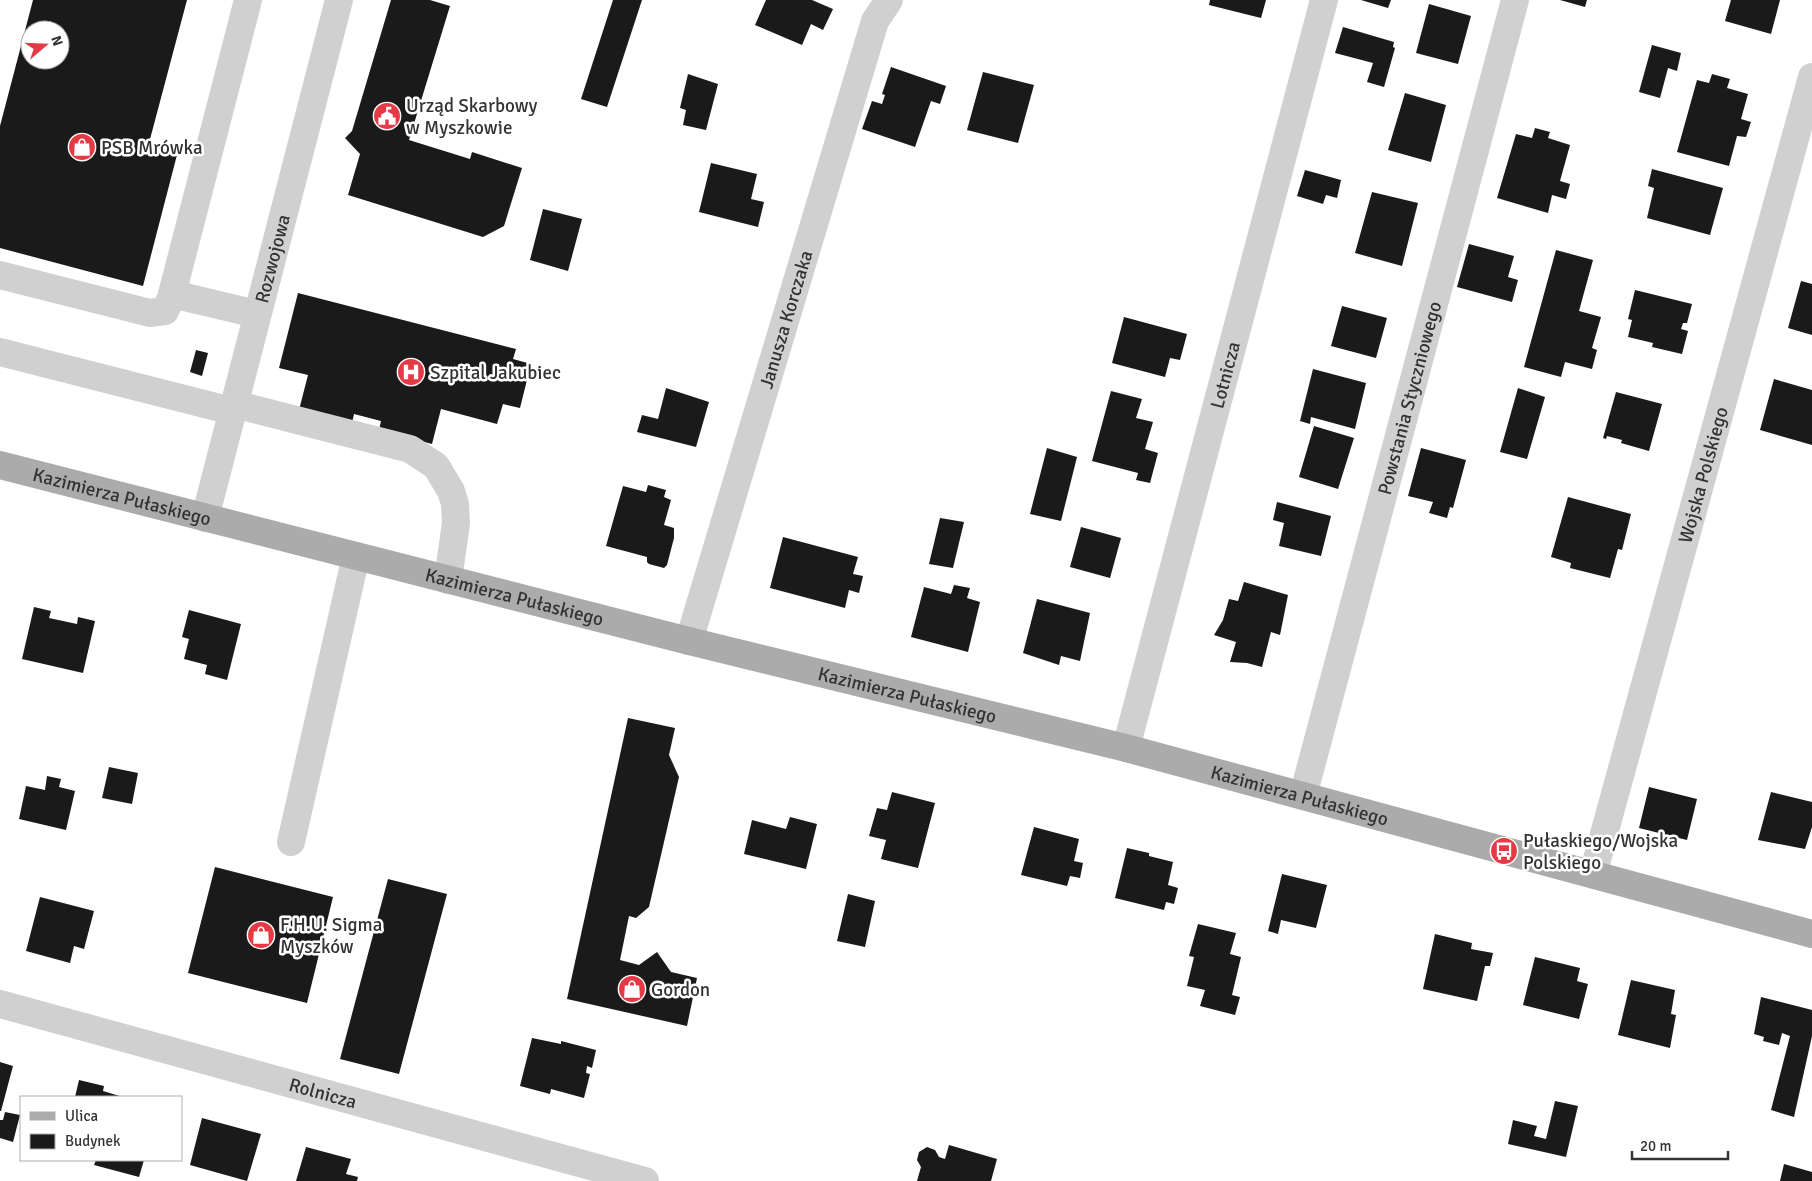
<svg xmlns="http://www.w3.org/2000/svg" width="1812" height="1181" font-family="Signika,sans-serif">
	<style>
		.building { fill: #1a1a1a; fill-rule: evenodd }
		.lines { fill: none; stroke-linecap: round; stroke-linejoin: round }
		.minor { stroke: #d0d0d0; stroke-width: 28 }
		.major { stroke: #ababab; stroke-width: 28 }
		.labels { text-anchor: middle; stroke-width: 5; stroke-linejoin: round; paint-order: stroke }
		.poi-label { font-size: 19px; fill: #333; stroke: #fff; text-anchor: start }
		.street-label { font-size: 19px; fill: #333; stroke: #fff }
	</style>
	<rect width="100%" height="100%" fill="#fff"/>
	<path class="building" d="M33,0h154l-38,143 29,8 -35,135 -143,-38v-122zM30,30h30v30h-30z
		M391,0h39l20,6 -41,134 61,19 2,-7 50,16 -18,58 -21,11 -135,-42 12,-41 -15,-16 7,-7z
		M613,0h29l-35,107 -26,-8z
		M766,0h46l21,9 -10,21 -12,-6 -9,21 -47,-20z
		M1210,0h56l-5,18 -52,-13z
		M1361,0h30l-3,8z
		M1560,0h27l-2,7z
		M1731,0h49l-9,34 -46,-13z
		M1429,4l42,12 -13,48 -42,-11z
		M1343,27l51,15 -1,5 2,1 -11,39 -17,-5 6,-19 -38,-10z
		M1652,45l29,8 -4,18 -9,-3 -8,30 -21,-6z
		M891,67l55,19 -6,18 -9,-3 -16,46 -53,-18 10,-28 10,3 3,-9 -3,-1z
		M983,72l51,13 -16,58 -51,-13z
		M688,74l30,10 -12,46 -23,-5 3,-15 -6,-2z
		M1712,74l18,5 -3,9 21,6 -7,25 10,3 -5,15 -9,-1 -8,30 -52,-14 20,-72 12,3z
		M1405,93l41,12 -15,57 -43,-12z
		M1535,128l15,4 -2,6 22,7 -10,36 10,3 -4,15 -14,-4 -4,18 -51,-15 19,-64 16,4z
		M711,163l46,11 -6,25 13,3 -6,25 -59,-15z
		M1652,169l71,19 -13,47 -63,-17 7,-30 -6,-2z
		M1305,170l36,10 -4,18 -11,-3 -3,9 -26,-8z
		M1372,192l46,11 -16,63 -47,-13z
		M543,209l39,10 -14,52 -38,-11z
		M1469,244l45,12 -6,21 10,3 -6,22 -55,-15z
		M1556,250l37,10 -14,51 22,6 -9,31 5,2 -5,19 -27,-7 -4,15 -37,-10z
		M1801,281l11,3v51l-24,-7z
		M1635,290l57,14 -5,19h-4l-2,6 7,2 -6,23 -30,-7 1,-4 -25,-6 4,-17 -4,-1z
		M298,293l218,56 -3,10 18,5 -11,44 -17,-4 -6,20 -56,-15 -9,35 -53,-14 2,-9 -27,-7 -2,9 -53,-13 9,-35 -29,-7z
		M1342,306l45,12 -11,40 -45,-12z
		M1124,317l63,17 -7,26 -10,-2 -5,19 -53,-14z
		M196,350l12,3 -6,23 -12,-4z
		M1313,369l53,14 -11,46 -44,-12 -1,7 -10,-3z
		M1774,379l38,11v55l-52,-15z
		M666,388l43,14 -13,45 -59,-15 5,-17 16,4z
		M1518,388l27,9 -18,62 -27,-7z
		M1111,391l31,8 -6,19 17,4 -8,27 13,4 -8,30 -14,-3 2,-7 -46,-12z
		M1616,392l46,12 -13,47 -28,-8 1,-3 -15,-4 -1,3 -3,-1z
		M1314,426l40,12 -16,51 -39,-12z
		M1047,448l30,9 -16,64 -31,-7z
		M1421,448l45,12 -13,48 -3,-1 -3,11 -18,-5 4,-11 -25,-6z
		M648,485l18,5 -2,7 7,3 -7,25 10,3v10l-7,27 -3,3 -15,-4 -2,-2v-5l-41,-11 17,-60 23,6z
		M1568,497l63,17 -9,36 -4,-1 -8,29 -40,-10 1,-5 -20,-6z
		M1277,502l54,14 -10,40 -42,-10 5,-23 -11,-3z
		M940,518l24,4 -11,46 -24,-4z
		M1081,527l40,11 -11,40 -40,-11z
		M783,537l75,20 -5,17 10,2 -4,17 -10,-3 -4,18 -75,-20z
		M1244,582l44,13 -8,40 -9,-3 -9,35 -15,-4 -17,-1 6,-20 -22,-7 9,-15 6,-21 9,2z
		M954,585l16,3 -3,10 13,4 -12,50 -57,-15 13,-50 27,7z
		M1037,599l53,14 -10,48 -19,-5 -2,9 -36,-12z
		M34,607l17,4 -2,7 28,6 1,-7 17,4 -12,52 -61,-14z
		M189,610l52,14 -14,56 -22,-6 2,-9 -23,-6 5,-20 -7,-2z
		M628,718l47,10 -6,27 10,22 -30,130 -13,11 -7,-2 -9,44 19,5 18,-13 14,20 26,6 -10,48 -120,-27z
		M109,767l29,6 -6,31 -30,-6z
		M47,776l14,3 -2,8 16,4 -9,39 -47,-11 7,-33 19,4z
		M1649,787l48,12 -10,41 -48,-12z
		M892,792l43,11 -17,65 -37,-9 5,-19 -17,-4 8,-28 10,2z
		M1771,792l41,10v25l-7,22 -47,-9z
		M790,817l27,7 -11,45 -62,-15 8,-34 34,9z
		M1034,827l45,12 -5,22 9,2 -3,15 -10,-2 -3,10 -46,-11z
		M1127,848l22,5v3l24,6 -5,23 10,3 -4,16 -8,-2 -2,8 -49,-12z
		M215,867l118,30 -26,106 -119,-30z
		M1282,874l45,11 -11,43 -35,-8 -3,14 -10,-3z
		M388,879l59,15 -48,180 -59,-15z
		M848,894l27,7 -10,46 -28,-6z
		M40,897l54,14 -10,38 -10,-3 -4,17 -44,-12z
		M1198,924l38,9 -6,21 11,3 -9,38 8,2 -5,18 -35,-9 5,-16 -18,-4 7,-29 -5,-1z
		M1435,934l37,9 -1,6 22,4 -3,13h-5l-8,35 -54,-12z
		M1535,957l45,11 -3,13 11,3 -9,35 -56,-14z
		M1631,980l44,10 -4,24 5,1 -6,33 -52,-13z
		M1761,997l51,13v26l-18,81 -23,-7 19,-74 -8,-3 -3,12 -16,-4 1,-4 -10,-3z
		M532,1038l29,6v-3l35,9 -4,18 -5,-2 -1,7 4,1 -6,24 -33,-9 -1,5 -30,-8z
		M0,1062l13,4 -12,45h-1z
		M79,1080l25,6 -1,5 20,6h-48z
		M1555,1101l23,5 -12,51 -58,-13 5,-24 24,6 -3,10 12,3z
		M5,1112l15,3 -7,27 -13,-4v-18h3z
		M202,1118l59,16 -14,47 -57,-16z
		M949,1145l48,14 -6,22h-74l4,-14 -4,-7 2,-8 8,-5 8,3 4,7 6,2z
		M306,1147l45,12 -5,15 12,3 -1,4h-61z
		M96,1160h48l-5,17 -45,-12z
		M1784,1164l28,8v9h-32z"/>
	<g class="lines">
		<g class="minor">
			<path d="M0,275l150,38 15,-2 6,-13 77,-298"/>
			<path d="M172,294l85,20"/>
			<path d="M0,352l232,59"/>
			<path d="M234,404l176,45 26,17 15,25 4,13 1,19 -8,57"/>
			<path id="s1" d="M205,518l134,-518"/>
			<path id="s2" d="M689,641l186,-620 14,-21"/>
			<path id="s3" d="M1126,748l198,-748"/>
			<path id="s4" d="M1303,796l212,-796"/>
			<path d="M291,842l65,-286"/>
			<path id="s5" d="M1593,874l219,-797"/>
			<path id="s6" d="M0,1004l645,177"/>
		</g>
		<path class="major" id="s7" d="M0,465l689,176 437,107 686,186"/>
	</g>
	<defs>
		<g id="civic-disc" transform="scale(1.4375)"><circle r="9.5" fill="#e63946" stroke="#fff"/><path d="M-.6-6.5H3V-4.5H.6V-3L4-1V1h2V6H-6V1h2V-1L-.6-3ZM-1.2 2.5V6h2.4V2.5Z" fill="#fff"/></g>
		<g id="shop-disc" transform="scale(1.4375)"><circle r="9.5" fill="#e63946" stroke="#fff"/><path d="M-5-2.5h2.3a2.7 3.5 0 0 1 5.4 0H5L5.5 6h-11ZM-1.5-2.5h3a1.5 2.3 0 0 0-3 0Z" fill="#fff"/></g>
		<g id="hospital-disc" transform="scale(1.4375)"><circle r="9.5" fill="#e63946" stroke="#fff"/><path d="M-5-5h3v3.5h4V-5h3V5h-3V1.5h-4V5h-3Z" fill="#fff"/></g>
		<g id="bus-disc" transform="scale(1.4375)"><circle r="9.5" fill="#e63946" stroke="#fff"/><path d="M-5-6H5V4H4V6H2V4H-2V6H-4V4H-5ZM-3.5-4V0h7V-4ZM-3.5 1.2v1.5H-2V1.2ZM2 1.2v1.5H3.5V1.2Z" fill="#fff"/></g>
	</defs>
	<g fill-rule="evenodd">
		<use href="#civic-disc" x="387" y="116"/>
		<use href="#shop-disc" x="82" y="147"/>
		<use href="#hospital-disc" x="411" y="372"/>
		<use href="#bus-disc" x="1504" y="851"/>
		<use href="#shop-disc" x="261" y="935"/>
		<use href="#shop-disc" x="632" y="989"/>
	</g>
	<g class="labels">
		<g class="poi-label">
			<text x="406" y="112">Urząd Skarbowy<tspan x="406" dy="22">w Myszkowie</tspan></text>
			<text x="101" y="154">PSB Mrówka</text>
			<text x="430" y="379">Szpital Jakubiec</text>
			<text x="1523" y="847">Pułaskiego/Wojska<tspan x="1523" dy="22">Polskiego</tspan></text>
			<text x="280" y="931">F.H.U. Sigma<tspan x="280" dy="22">Myszków</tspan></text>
			<text x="651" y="996">Gordon</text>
		</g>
		<g class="street-label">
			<text dy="7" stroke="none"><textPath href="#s1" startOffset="268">Rozwojowa</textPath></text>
			<text dy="7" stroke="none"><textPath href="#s2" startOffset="336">Janusza Korczaka</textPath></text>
			<text dy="7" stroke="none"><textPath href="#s3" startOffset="386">Lotnicza</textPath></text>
			<text dy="7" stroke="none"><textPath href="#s4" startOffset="412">Powstania Styczniowego</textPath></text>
			<text dy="7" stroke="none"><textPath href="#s5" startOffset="414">Wojska Polskiego</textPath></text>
			<text dy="7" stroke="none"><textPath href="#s7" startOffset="126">Kazimierza Pułaskiego</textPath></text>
			<text dy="7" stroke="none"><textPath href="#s7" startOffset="531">Kazimierza Pułaskiego</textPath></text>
			<text dy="7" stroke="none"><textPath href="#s7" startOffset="936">Kazimierza Pułaskiego</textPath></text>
			<text dy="7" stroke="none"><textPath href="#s7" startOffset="1341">Kazimierza Pułaskiego</textPath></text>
			<text dy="7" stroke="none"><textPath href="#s6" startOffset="335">Rolnicza</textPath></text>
		</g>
	</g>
	<rect x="20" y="1096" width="162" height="65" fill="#ffffff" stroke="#adadad"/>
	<rect x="30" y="1112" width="25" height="8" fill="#ababab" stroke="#adadad"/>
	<text x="65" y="1121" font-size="15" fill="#333333">Ulica</text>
	<rect x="30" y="1134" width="25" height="15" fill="#1a1a1a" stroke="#adadad"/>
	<text x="65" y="1146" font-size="15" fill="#333333">Budynek</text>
	<g transform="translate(45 45) rotate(71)"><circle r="24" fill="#ffffff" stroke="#adadad"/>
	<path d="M0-4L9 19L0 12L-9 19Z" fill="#e63946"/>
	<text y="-8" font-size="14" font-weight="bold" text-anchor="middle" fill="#333333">N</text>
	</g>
	<path d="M1632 1151v8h96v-8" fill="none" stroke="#333333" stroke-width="2.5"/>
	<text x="1640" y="1151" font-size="15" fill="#333333" stroke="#ffffff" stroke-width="4" paint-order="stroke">20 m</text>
</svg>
